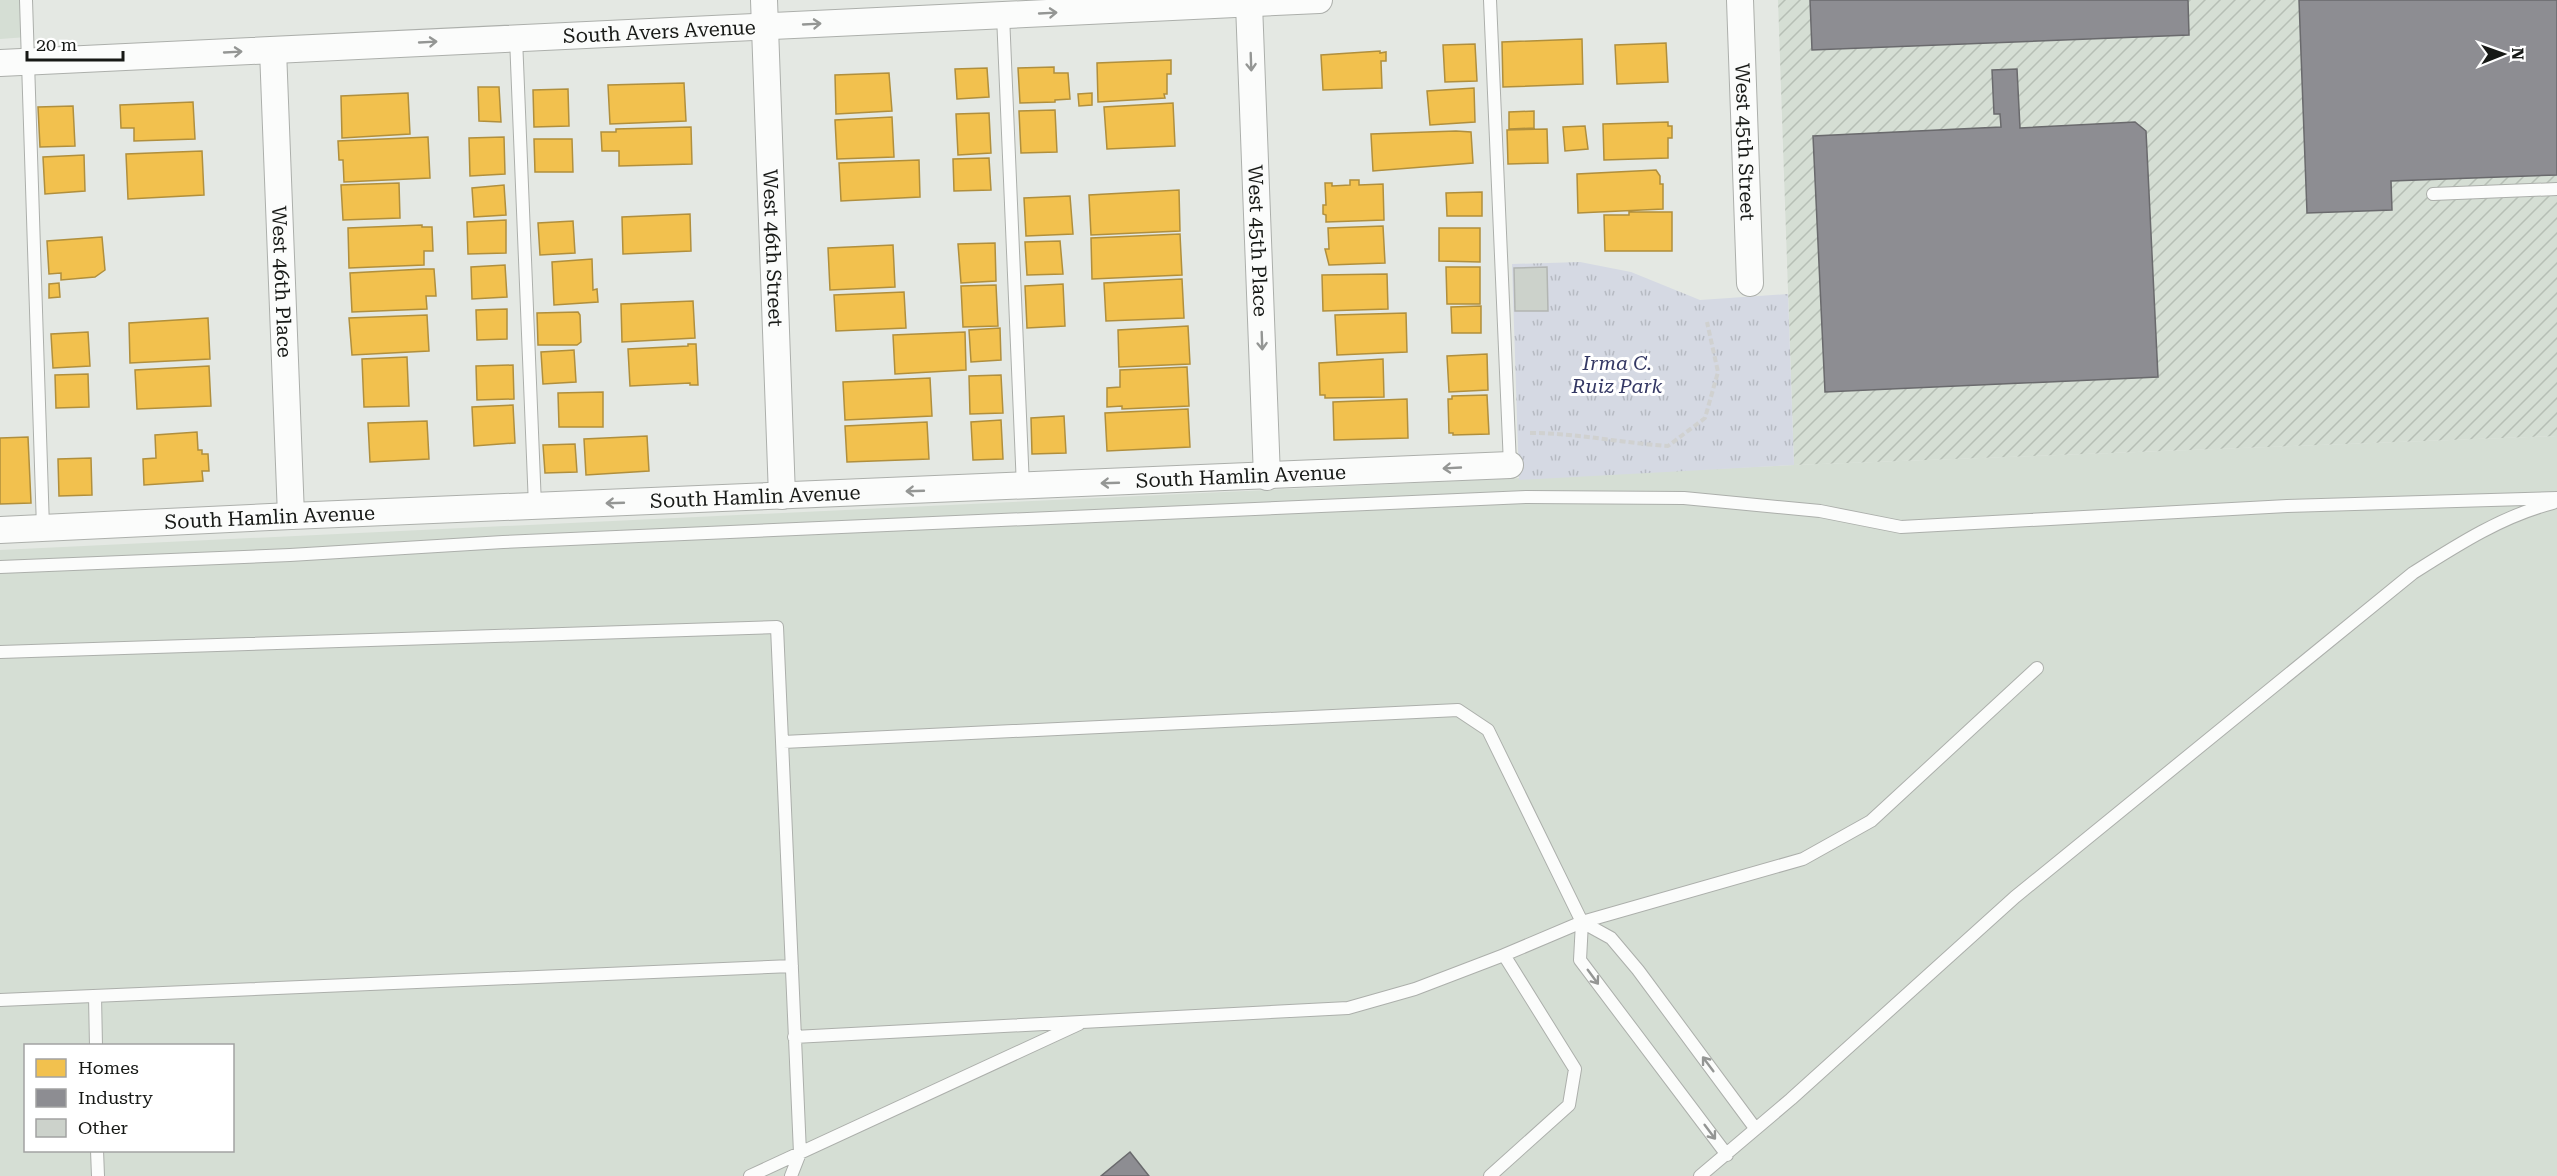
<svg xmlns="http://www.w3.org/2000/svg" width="2557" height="1176" font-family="'Roboto Serif',serif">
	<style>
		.built { fill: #d5ded4; fill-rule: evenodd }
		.industrial { fill: url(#industrial-furrows) }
		.park { fill: url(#park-tufts) }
		.homes { fill: #f2c14e; stroke: #b08f3d; stroke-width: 1.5 }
		.industry { fill: #8d8d92; stroke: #6a6a6d; stroke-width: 1.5 }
		.building { fill: #ccd2cb; stroke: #b2b5b2; stroke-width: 1.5 }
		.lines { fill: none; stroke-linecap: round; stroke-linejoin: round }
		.lane-casing { stroke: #acafab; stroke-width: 14 }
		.street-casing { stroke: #acafab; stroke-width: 28 }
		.path { stroke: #d0d1d0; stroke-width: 4; stroke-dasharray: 6 3; stroke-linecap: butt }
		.lane { stroke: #fbfcfb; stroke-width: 12 }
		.street { stroke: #fbfcfb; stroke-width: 26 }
		.oneway { stroke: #949694 }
		.labels { text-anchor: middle; stroke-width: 6; stroke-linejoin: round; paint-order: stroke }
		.street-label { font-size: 20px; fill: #171916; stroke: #fff }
		.park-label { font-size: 20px; font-style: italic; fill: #343864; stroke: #fff }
	</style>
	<defs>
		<pattern id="industrial-furrows" width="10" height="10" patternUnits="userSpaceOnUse" patternTransform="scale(1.5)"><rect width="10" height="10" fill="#d5ded4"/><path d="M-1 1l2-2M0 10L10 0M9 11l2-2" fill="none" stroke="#b6beb5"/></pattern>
		<pattern id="park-tufts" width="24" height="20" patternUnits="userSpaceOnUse" patternTransform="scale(1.5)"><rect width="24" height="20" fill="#d5d9e3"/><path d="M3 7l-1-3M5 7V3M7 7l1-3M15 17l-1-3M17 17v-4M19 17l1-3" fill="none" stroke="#b6bac2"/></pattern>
	</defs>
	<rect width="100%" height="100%" fill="#e4e8e3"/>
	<path class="built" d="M0,0h26l1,37 -27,2z
		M2557,436v740h-2557v-626l1794,-85zM26,1046h206v104h-206z"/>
	<path class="industrial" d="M1778,0h779v436l-763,29z"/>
	<path class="park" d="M1580,262l51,10 69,28 88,-6 6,171 -275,15 -7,-216z"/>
	<path class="homes" d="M1582,39l1,45 -80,3 -1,-45z
		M1666,43l2,39 -51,2 -2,-39z
		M1475,44l2,37 -32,1 -2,-37z
		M1380,51v2l6,-1v9h-5l1,27 -59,2 -2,-35z
		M1171,60v14h-4v20h-3l1,4 -67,4 -1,-39z
		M1054,67v6h14l2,26 -15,1v2l-35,1 -2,-35z
		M987,68l2,29 -32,2 -2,-30z
		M889,73l3,38 -56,3 -1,-39z
		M684,83l2,38 -76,3 -2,-39z
		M478,87h21l2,35 -22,-1z
		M1474,88l1,34 -45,3 -3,-34z
		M568,89l1,37 -35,1 -1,-37z
		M408,93l2,41 -68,4 -1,-42z
		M1092,93v12l-13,1 -1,-12z
		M193,102l2,37 -61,2v-13h-13l-1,-23z
		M1173,103l2,43 -68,3 -3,-42z
		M73,106l2,40 -35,1 -2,-40z
		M1055,110l2,42 -36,1 -2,-42z
		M1534,111v17l-25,1v-17z
		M989,113l2,40 -33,2 -2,-41z
		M892,117l2,40 -57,2 -2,-39z
		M1668,122v4h4v12h-4v20l-64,2 -1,-36z
		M1585,126l3,23 -23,2 -2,-24z
		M691,127l1,37 -73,2v-15h-17l-1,-19h15v-3z
		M1547,129l1,34 -40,1 -1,-34z
		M1456,131l15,1 2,31 -100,8 -2,-37z
		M428,137l2,41 -86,4 -1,-22h-4l-1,-19z
		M504,137l1,37 -35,2 -1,-38z
		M534,139h38l1,33h-38z
		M202,151l2,44 -76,4 -2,-45z
		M84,155l1,36 -40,3 -2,-37z
		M989,158l2,32 -37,1 -1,-32z
		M919,160l1,37 -79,4 -2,-38z
		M1656,170l4,6v8h3v25l-85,4 -1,-39z
		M1350,180h9v5l24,-1 1,36 -58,2v-7l-3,-1v-9h3l-1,-22h7v3l18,-1z
		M399,183l1,35 -57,2 -2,-35z
		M504,185l2,30 -32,2 -2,-29z
		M1179,190l1,41 -89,4 -2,-40z
		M1482,192v24h-35l-1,-23z
		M1070,196l3,38 -47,2 -2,-38z
		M1629,212h43v39h-67l-1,-36h25z
		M690,214l1,37 -68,3 -1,-37z
		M506,220v33l-38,1 -1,-32z
		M573,221l2,32 -35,2 -2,-32z
		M422,225v2h10l1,24h-9v14l-75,3 -1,-40z
		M1383,226l2,37 -56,2 -4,-16h4l-1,-21z
		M1439,228h41v34l-41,-1z
		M1180,234l2,41 -90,4 -1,-41z
		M102,237l3,33 -10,7 -34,3v-7l-12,1 -2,-33z
		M1060,241l3,33 -36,1 -2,-33z
		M995,243l1,38 -35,2 -3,-39z
		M893,245l2,42 -65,3 -2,-42z
		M592,259l1,31 4,-1 1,13 -44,3 -2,-43z
		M505,265l2,32 -35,2 -1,-32z
		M1446,267h34v37h-33z
		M423,269h11l2,27h-10l1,13 -75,3 -2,-39z
		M1387,274l1,35 -65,2 -1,-36z
		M1182,279l2,39 -78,3 -2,-38z
		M59,283l1,14 -11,1v-14z
		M1063,284l2,42 -38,2 -2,-42z
		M996,285l2,41 -35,1 -2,-41z
		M904,292l2,36 -70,3 -2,-36z
		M693,301l2,37 -73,4 -1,-38z
		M1481,306v27h-29l-1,-26z
		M507,309v30l-30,1 -1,-30z
		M578,312l2,3 1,27 -4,3h-39l-1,-32z
		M1406,313l1,39 -70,3 -2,-40z
		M427,315l2,36 -77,4 -3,-37z
		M208,318l2,41 -80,4 -1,-40z
		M1188,326l2,38 -71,3 -1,-37z
		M1000,328l1,32 -30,2 -2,-32z
		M88,332l2,34 -37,2 -2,-34z
		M965,332l1,38 -71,4 -2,-39z
		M688,344h8l2,41h-8v-2l-60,3 -2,-37 60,-3z
		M574,350l2,32 -33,2 -2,-32z
		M1487,354l1,36 -39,2 -2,-36z
		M407,357l2,49 -45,1 -2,-48z
		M1383,359l1,38 -59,1v-3h-5l-1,-32z
		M513,365l1,34 -37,1 -1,-34z
		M209,366l2,40 -74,3 -2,-39z
		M1187,367l2,39 -67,3v-3l-15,1v-19l13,-1v-17z
		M88,374l1,33 -33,1 -1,-33z
		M1001,375l2,38 -33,1 -1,-38z
		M930,378l2,38 -87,4 -2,-38z
		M603,392v35h-44l-1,-34z
		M1487,395l2,39 -36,1v-2h-4l-1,-34h4v-3z
		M1407,399l1,39 -74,2 -1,-38z
		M513,405l2,38 -41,3 -2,-39z
		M1188,409l2,38 -83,4 -2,-38z
		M1064,416l2,37 -34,1 -1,-36z
		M1001,420l2,39 -30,1 -2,-38z
		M427,421l2,38 -59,3 -2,-39z
		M927,422l2,37 -82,3 -2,-36z
		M197,432l1,18h4v4h6l1,17h-7l1,10 -59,4 -1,-26 13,-1 -1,-23z
		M647,436l2,35 -63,4 -2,-36z
		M28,437l3,66 -31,1v-66z
		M575,444l2,28 -32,1 -2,-28z
		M91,458l1,37 -33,1 -1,-37z"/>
	<path class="industry" d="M1810,0h378l1,35 -377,15z
		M2299,0h258v175l-166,6 1,29 -85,3z
		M2017,69l3,59 115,-6 11,9 12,246 -333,15 -12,-256 188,-9 -1,-13h-6l-2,-44z
		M1130,1152l19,24h-48z"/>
	<path class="building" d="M1547,267l1,44h-33l-1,-43z"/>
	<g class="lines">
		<g class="lane-casing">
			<path id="lane" d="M26,0l17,528
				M1490,0l20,465
				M1003,15l20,472
				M516,38l19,468
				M2433,194l124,-5
				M0,567l290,-12 213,-13 1023,-45 158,1 136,13 81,16 386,-21 270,-8
				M0,652l777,-25 23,526 -9,23
				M783,742l675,-32 30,20 94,192 -2,38 147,195
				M1582,922l29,16 27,32 117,158
				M1504,955l78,-33 221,-63 68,-38 166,-153
				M95,996l1,50
				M0,1000l792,-34
				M794,1037l554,-29 67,-19 89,-34 71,114 -6,36 -79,71
				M97,1150l1,26
				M750,1176l329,-152
				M1700,1176l91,-77 224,-202 398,-324c44,-28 89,-57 140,-70"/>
		</g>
		<g class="street-casing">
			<g id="street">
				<path id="s1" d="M764,0l18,496"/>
				<path id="s2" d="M1740,0l10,283"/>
				<path id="s3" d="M1249,4l18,473"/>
				<path id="s4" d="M273,50l18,466"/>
				<path id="s5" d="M0,63l1319,-63"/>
				<path id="s6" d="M0,530l291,-14 1219,-51"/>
			</g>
		</g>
		<path class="path" d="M1530,433c46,0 92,10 138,13l37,-28 13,-46 -11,-50"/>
		<use href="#lane" class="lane"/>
		<use href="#street" class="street"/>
	</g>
	<defs><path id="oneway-shaft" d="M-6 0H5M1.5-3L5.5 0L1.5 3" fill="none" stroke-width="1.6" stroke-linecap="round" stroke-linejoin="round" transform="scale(1.5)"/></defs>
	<g class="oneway">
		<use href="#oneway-shaft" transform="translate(1048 13) rotate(-3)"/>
		<use href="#oneway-shaft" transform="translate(812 24) rotate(-3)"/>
		<use href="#oneway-shaft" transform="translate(428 42) rotate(-3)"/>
		<use href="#oneway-shaft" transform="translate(233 52) rotate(-3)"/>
		<use href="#oneway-shaft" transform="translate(1251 62) rotate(88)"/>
		<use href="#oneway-shaft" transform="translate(1262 341) rotate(88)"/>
		<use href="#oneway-shaft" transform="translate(1452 468) rotate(177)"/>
		<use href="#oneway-shaft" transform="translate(1110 483) rotate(178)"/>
		<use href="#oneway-shaft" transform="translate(915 491) rotate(178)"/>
		<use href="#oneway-shaft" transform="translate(615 503) rotate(178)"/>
		<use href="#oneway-shaft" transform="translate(1593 977) rotate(54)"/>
		<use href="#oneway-shaft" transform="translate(1708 1064) rotate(-127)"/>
		<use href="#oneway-shaft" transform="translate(1710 1132) rotate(53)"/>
	</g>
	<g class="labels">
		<g class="street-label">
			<text dy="7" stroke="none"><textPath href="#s5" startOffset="660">South Avers Avenue</textPath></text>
			<text dy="7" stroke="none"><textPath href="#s2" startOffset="142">West 45th Street</textPath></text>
			<text dy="7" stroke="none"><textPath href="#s3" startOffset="237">West 45th Place</textPath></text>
			<text dy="7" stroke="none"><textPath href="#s1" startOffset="248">West 46th Street</textPath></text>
			<text dy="7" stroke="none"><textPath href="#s4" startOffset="232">West 46th Place</textPath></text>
			<text dy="7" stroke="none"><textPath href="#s6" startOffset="1242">South Hamlin Avenue</textPath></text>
			<text dy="7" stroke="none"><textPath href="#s6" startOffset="756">South Hamlin Avenue</textPath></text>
			<text dy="7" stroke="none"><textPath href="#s6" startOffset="270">South Hamlin Avenue</textPath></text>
		</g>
		<g class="park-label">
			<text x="1617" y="370">Irma C.<tspan x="1617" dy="23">Ruiz Park</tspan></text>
		</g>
	</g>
	<rect x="24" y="1044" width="210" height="108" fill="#ffffff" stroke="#a2a3a2" stroke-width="1.5"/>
	<rect x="36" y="1059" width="30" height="18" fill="#f2c14e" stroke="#a2a3a2" stroke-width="1.5"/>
	<text x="78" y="1074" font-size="18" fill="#171916">Homes</text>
	<rect x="36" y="1089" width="30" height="18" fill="#8d8d92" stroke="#a2a3a2" stroke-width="1.5"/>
	<text x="78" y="1104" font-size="18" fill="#171916">Industry</text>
	<rect x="36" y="1119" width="30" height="18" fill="#ccd2cb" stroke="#a2a3a2" stroke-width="1.5"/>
	<text x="78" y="1134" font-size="18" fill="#171916">Other</text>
	<g transform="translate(2503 54) rotate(89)" stroke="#ffffff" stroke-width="4.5" paint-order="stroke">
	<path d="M0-4.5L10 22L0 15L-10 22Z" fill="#171916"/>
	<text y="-9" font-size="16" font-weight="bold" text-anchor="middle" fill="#171916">N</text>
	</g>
	<path d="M27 51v9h96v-9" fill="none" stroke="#171916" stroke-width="3"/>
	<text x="36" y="51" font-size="18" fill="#171916" stroke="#ffffff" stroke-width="4.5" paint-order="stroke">20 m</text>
</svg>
